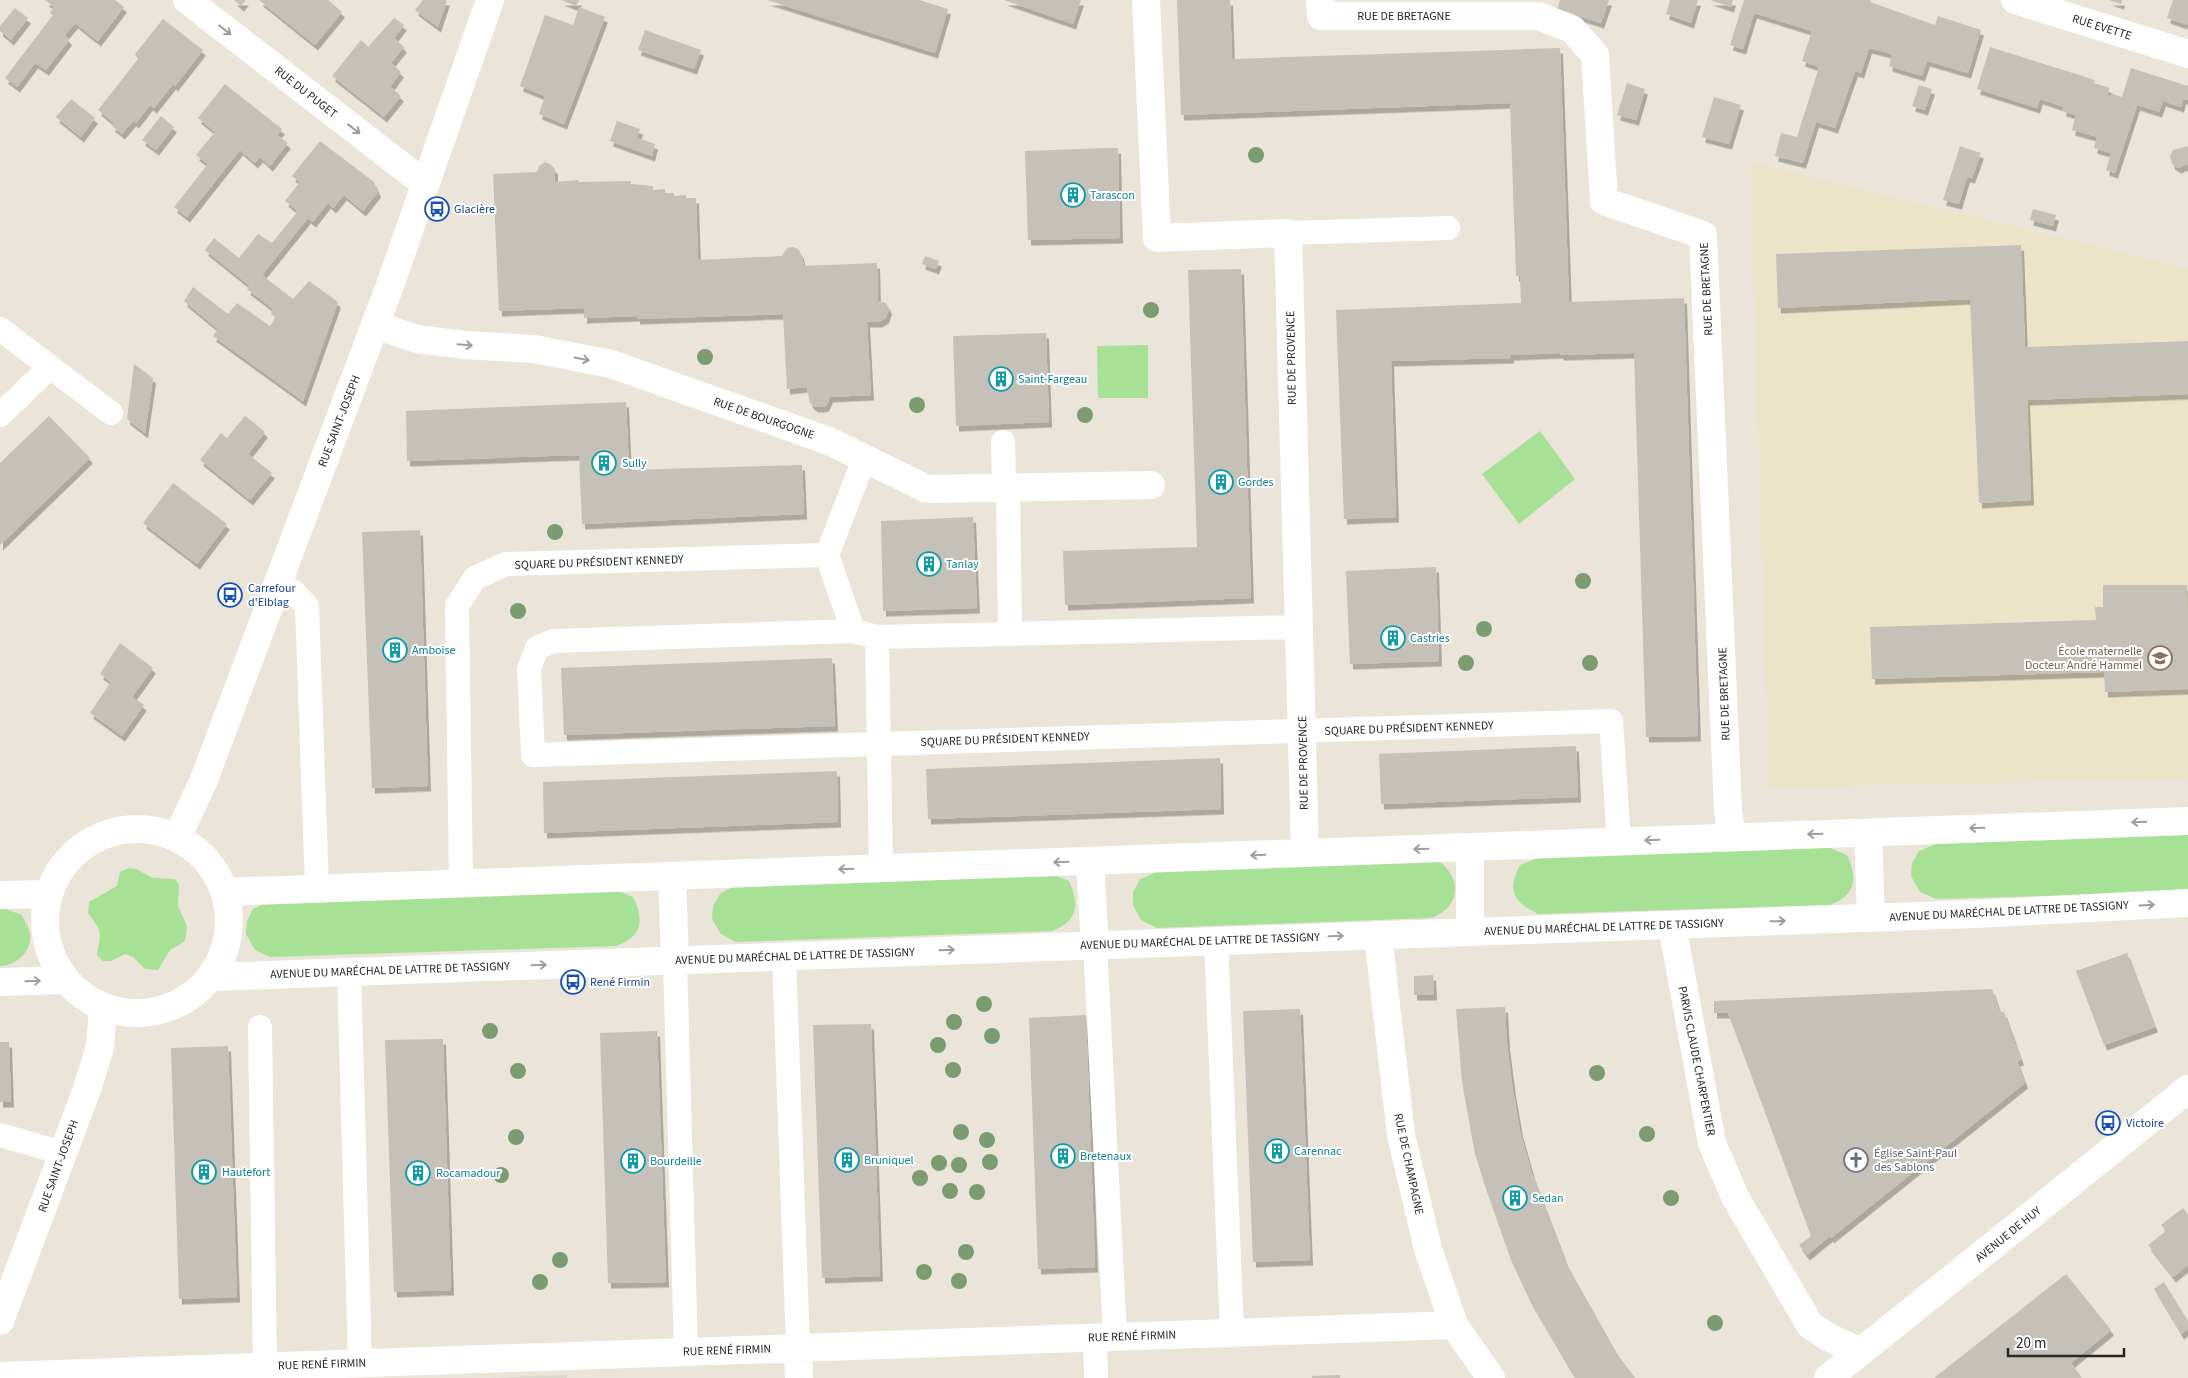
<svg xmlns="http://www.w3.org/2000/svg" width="2188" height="1378" font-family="'Source Sans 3',sans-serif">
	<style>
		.education { fill: #ece4c8 }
		.green { fill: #a7e195 }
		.plaza { fill: #dad7cf }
		.building { fill: #c5c1b9; filter: url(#shadow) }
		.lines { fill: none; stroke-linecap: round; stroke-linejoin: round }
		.service { stroke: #fff; stroke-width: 24 }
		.minor { stroke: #fff; stroke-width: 28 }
		.tertiary { stroke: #fff; stroke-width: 28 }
		.tree { fill: #7b9c70 }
		.oneway { stroke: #9e9e9e }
		.labels { text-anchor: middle; stroke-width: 4; stroke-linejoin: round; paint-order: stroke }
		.street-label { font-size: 12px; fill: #272727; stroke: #fff }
		.culture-label { font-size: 12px; fill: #0d838f; stroke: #fff; text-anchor: start }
		.transit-label { font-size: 12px; fill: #164399; stroke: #fff; text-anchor: start }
		.education-label { font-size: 12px; fill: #785e54; stroke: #fff; text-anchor: end }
		.worship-label { font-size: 12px; fill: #5b616d; stroke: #fff; text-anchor: start }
	</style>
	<defs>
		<filter id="shadow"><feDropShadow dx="3" dy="5.5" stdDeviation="0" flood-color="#0004"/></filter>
	</defs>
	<rect width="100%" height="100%" fill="#eae4d9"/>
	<path class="education" d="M1750,162l438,107v509l-419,10z"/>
	<path class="green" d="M1148,345v53h-50l-1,-52z
		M1540,431l35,48 -56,45 -37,-50z
		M2188,835v57l-252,7 -16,-7 -9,-16 1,-13 7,-12 22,-9z
		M1825,846l22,9c11,24 9,40 -17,50l-292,9c-25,-12 -31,-23 -18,-49l23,-9z
		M1439,861c24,19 21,47 -8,57l-274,10 -16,-8 -8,-15v-13l7,-13 22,-9z
		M129,868l7,1 17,9 22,1 4,6 -1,21 9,20 -1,10 -2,6 -14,8 -12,20 -13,-1 -12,-12 -8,-3 -14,7h-8l-6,-6c4,-25 6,-22 -9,-42l1,-11 28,-16 3,-14z
		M1047,872l22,9c11,24 9,40 -17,50l-316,11 -15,-8 -9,-15 1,-13 7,-12 12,-7z
		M610,888l23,9c12,23 9,40 -17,49l-346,11 -15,-7 -9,-16 1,-13 6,-12 12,-6z
		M0,907l22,8c2,5 5,10 7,15 6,19 -11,35 -29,36z"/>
	<path class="plaza" d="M566,1375l1,3h-77z"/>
	<path class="building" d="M45,0h70l9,7 -26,34 -23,-18 -10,12 4,5 -23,30 -11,-7 -18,24 -12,-9 48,-63 -3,-2 4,-6z
		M234,0h12l-5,6z
		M259,0h69l14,12 -27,33z
		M423,0h24l-9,27 -23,-17z
		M561,0h18l-3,6z
		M767,0h152l29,9 -13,44z
		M1004,0h77l-8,24z
		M1177,0h53l2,59 328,-11 9,254 115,-4 14,438 -52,1 -12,-384 -73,2 -1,-2 -49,2v3l-120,3 5,156 -52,2 -8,-209 185,-7 -1,-27h-4l-6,-173 -329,12z
		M1560,0h49l-8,23 -44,-14z
		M1670,0h28l-7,23 -25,-9z
		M1710,0h23l-2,7z
		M1744,0h127l-1,2 65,23 3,-9 43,14 -13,43 -41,-12 -5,15 -33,-10 3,-12 -23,-6 -8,25 -6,-2 -20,57 -19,-6 -13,41 -28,-7 6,-23 16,4 22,-70 -17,-6 10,-30 -58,-18 -11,36 -13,-4z
		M2109,0h13l-1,4z
		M2173,0h15v25l-21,-7z
		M579,7l26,10 -41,107 -25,-10 6,-18 -25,-10 25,-71 28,10z
		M15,8l13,10 -17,22 -11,-9v-5z
		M394,18l10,7 -10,13 10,9 -13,16 10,9 -11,15 11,9 -17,21 -52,-41 29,-36 7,7z
		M163,19l40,31 -28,36 -2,-2 -19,24 -4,-3 -14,18 -3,-2 -11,13 -10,-8 2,-3 -16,-13 40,-51 -3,-5z
		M645,30l56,20 -7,19 -56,-19z
		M1990,47l105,33 -1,3 16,5 -3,7 4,1 1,-2 10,3 9,-29 57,18v14l-5,-1 -2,8 -18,-6 -4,11 -22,-7 -22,68 -9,-3 5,-17 -17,-5 3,-11 -25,-7 4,-15 -13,-4 1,-4 -24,-8 -3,9 -60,-19z
		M1627,83l18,6 -9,31 -19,-5z
		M225,84l57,45 -5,6 11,8 -18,23 -10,-9 -5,6 -15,-13 -53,67 -13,-10 34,-43 -12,-9 19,-23 -17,-14z
		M1919,85l13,4 -7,21 -13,-4z
		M1714,97l27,8 -12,39 -27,-7z
		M71,99l24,19 -14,19 -25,-20z
		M161,116l13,11 -18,23 -14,-10z
		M617,121l23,8 -3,9 18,6 -3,12 -42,-15z
		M320,141l54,41 4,10 -15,19 -19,-16 -11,13 -5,-5 -15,19 -5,-4 -46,57 31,24 16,-18 29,21 -35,99 -90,-65 5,-7 -34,-28 9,-14 35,27 9,-11 33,23 6,-9 -5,-3 2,-5 -26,-20 3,-3 -45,-36 9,-12 25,20 19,-24 14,9 26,-32 -13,-10 15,-19 -8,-6z
		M1960,146l21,7 -9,25 -5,-1 -8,27 -16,-4z
		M2188,146v18l-10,4 -6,-4 -2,-8 3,-6z
		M1106,148h12l2,90 -92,2 -3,-89z
		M545,162l5,2 5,5v13l23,-2 1,2 52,-1v3l22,2v4l12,-1v4h9v3l12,-1v3h10l2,62 84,-4 5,-8 6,-1 5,2 3,5 3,12 73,-3 1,38 8,2 3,6 -3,9 -7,4h-12l4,73 -41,2 -4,9 -4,1h-7l-5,-4 -3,-16 -20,2 -4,-75 -146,5v-3l-53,2v-10l-85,3 -6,-137 44,-2 2,-6z
		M2033,209l23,6 -3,11 -23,-6z
		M2021,245l4,102 163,-6v53l-161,6 4,100 -52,3 -9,-204 -192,9 -2,-54z
		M925,256l14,5 -3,8 -14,-5z
		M1241,269l10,329 -186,7 -2,-54 134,-4 -9,-277z
		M1046,333l3,89 -93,4 -3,-90z
		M134,364l19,14 -8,55 -18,-14z
		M626,402l3,68 173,-5 2,49 -222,10 -3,-69 -172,6 -1,-50z
		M49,416l41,42 -90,87v-82z
		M245,416l20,16 -17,22 24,19 -22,27 -50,-40 21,-27 6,5z
		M173,483l54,41 -30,40 -54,-41z
		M973,517l4,91 -94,3 -2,-90z
		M420,530l8,256 -56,2 -10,-256z
		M1436,567l3,94 -89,3 -4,-93z
		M2103,585h84l1,104 -83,3 -1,-20 -232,7 -2,-52 226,-7 -1,-13h8z
		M120,643l33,25 -21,29 12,8 -22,31 -32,-23 21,-31 -11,-8z
		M832,658l3,68 -271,9 -3,-67z
		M1576,746l2,51 -197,7 -2,-50z
		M1220,758l1,51 -293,10 -2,-50z
		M837,771l1,51 -294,11 -1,-51z
		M2127,953l28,74 -51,18 -28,-74z
		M1433,975l1,20h-20v-19z
		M1992,989l8,24 4,-1 17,48 -4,1 8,22 -194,155 -1,-2 -23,19 -8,-10 12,-9 -83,-223h-14v-12z
		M1505,1007l2,37 6,47 7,40 12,43 34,89 50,89 19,26h-60l-44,-75 -20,-43 -25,-71 -11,-35 -13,-72 -6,-73z
		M1300,1009l10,251 -57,2 -10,-251z
		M1086,1015l9,252 -57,2 -9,-251z
		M871,1024l9,252 -58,2 -9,-253z
		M657,1031l9,251 -58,1 -8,-250z
		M443,1039l8,251 -57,2 -9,-252z
		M0,1042h9l2,60h-11z
		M228,1046l9,251 -58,2 -8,-251z
		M2183,1208l5,6v51l-15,12 -25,-32 18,-14 -5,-6z
		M2066,1274l45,56 -40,33 11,15h-148z
		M2164,1282l24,39v8l-7,5 -27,-45z
		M1340,1375v3h-28v-2z"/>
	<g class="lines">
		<path class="service" d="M1288,233l160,-5
			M0,329l111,84
			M0,415l49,-47
			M1003,442l1,45
			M1008,488l2,145
			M278,581l18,13 11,12 10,283
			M1298,627l-421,10 -24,-6 -300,10 -16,7 -8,21 4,86 1078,-34 8,121
			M853,631l-26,-76 38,-98
			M877,637l4,232
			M461,884l-4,-278 18,-28 31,-14 321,-9
			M1216,941l16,391
			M1095,945l20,391
			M784,956l14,392
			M675,960l11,392
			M349,971l11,392
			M260,1027l5,339
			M0,1135l63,18
			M1095,1337l1,41"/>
		<path class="minor" d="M187,0l238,184
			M1146,0l11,238 131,-5c5,206 12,413 17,620
			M1320,0l1,16h217l34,13 23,26 9,146 99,34 25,576 4,26
			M2015,0l173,54
			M375,325l42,14 48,6 69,4 77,15 218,77 98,48 224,-4
			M1868,833l3,84
			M177,838l26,-56 186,-494 101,-288
			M1090,861l5,84
			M672,876l3,84
			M1672,925l40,218 23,54 75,128 18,12 33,15
			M1378,935l23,200 27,114 26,76 37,53
			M0,1321l87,-232 13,-42 3,-40
			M798,1348l1,30
			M0,1376l1454,-51
			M1828,1378l360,-289"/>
		<path class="tertiary" d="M45 921a92 92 0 1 1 184 0a92 92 0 1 1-184 0Z
			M1470,847v85
			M225,892l1963,-71
			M0,895l49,-1
			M211,977l1765,-63 212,-11
			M0,982l65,-2"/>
	</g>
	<g class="tree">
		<circle cx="1256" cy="155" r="8"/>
		<circle cx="1151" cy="310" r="8"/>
		<circle cx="705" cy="357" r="8"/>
		<circle cx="917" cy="405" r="8"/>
		<circle cx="1085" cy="415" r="8"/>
		<circle cx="555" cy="532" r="8"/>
		<circle cx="1583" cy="581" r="8"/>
		<circle cx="518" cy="611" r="8"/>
		<circle cx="1484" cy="629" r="8"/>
		<circle cx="1466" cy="663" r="8"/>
		<circle cx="1590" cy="663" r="8"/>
		<circle cx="984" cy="1004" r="8"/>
		<circle cx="954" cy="1022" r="8"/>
		<circle cx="490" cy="1031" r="8"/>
		<circle cx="992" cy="1036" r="8"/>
		<circle cx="938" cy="1045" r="8"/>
		<circle cx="953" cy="1070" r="8"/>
		<circle cx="518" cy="1071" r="8"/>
		<circle cx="1597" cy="1073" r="8"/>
		<circle cx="961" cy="1132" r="8"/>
		<circle cx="1647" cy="1134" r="8"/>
		<circle cx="516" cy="1137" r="8"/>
		<circle cx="987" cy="1140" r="8"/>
		<circle cx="990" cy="1162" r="8"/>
		<circle cx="939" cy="1163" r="8"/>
		<circle cx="959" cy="1165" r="8"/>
		<circle cx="501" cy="1175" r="8"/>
		<circle cx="920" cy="1178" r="8"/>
		<circle cx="950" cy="1191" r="8"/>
		<circle cx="977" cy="1192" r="8"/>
		<circle cx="1671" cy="1198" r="8"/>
		<circle cx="966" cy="1252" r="8"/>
		<circle cx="560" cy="1260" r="8"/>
		<circle cx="924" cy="1272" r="8"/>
		<circle cx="959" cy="1281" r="8"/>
		<circle cx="540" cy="1282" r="8"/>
		<circle cx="1715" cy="1323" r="8"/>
	</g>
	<defs><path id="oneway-shaft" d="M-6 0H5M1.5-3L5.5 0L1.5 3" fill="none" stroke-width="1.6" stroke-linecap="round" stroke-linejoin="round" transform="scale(1.25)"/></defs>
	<g class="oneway">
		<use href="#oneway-shaft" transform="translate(225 30) rotate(38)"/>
		<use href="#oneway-shaft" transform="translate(354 129) rotate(38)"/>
		<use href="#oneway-shaft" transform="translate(465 345) rotate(5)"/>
		<use href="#oneway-shaft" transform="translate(582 359) rotate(11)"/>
		<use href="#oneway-shaft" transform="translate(2139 822) rotate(178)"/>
		<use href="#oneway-shaft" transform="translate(1977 828) rotate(178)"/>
		<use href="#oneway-shaft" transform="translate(1815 834) rotate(178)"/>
		<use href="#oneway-shaft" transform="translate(1652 840) rotate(178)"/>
		<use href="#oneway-shaft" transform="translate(1421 849) rotate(178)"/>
		<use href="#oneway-shaft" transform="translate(1258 855) rotate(178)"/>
		<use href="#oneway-shaft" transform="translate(1061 862) rotate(178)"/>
		<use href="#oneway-shaft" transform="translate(846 869) rotate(178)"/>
		<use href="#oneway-shaft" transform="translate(2147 905) rotate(-3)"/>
		<use href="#oneway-shaft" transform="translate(1778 921) rotate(-2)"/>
		<use href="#oneway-shaft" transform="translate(1336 936) rotate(-2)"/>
		<use href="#oneway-shaft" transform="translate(947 950) rotate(-2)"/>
		<use href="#oneway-shaft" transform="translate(539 965) rotate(-2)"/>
		<use href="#oneway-shaft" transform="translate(33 981) rotate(-2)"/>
	</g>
	<defs>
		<g id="building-ring" transform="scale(1.25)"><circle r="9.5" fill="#fff" stroke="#0f9aa8" stroke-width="1.5"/><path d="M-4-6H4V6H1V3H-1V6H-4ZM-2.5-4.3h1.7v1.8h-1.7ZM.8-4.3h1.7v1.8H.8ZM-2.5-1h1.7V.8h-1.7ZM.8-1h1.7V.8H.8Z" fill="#0f9aa8"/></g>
		<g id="bus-ring" transform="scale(1.25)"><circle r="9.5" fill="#fff" stroke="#1a4fb4" stroke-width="1.5"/><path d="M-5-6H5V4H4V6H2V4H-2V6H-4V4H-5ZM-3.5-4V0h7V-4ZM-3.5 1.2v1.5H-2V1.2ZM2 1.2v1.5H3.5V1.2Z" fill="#1a4fb4"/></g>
		<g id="school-ring" transform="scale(1.25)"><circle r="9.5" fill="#fff" stroke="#8d6e63" stroke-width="1.5"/><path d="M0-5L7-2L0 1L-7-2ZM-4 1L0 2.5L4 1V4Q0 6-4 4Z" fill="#8d6e63"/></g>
		<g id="church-ring" transform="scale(1.25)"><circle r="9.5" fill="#fff" stroke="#6b7280" stroke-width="1.5"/><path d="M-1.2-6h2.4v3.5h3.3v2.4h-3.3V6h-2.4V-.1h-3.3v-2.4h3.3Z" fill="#6b7280"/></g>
	</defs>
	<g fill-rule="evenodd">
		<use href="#building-ring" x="1073" y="195"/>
		<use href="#bus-ring" x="437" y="209"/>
		<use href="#building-ring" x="1001" y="379"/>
		<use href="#building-ring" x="604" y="463"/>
		<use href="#building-ring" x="1221" y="482"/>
		<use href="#building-ring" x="929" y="564"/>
		<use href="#bus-ring" x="230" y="595"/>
		<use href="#building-ring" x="1393" y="638"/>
		<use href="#building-ring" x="395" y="650"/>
		<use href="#school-ring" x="2160" y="658"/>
		<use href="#bus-ring" x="573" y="982"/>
		<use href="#bus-ring" x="2108" y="1123"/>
		<use href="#building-ring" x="1277" y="1151"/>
		<use href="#building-ring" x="1063" y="1156"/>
		<use href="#building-ring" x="847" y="1160"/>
		<use href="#church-ring" x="1856" y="1160"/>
		<use href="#building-ring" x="633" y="1161"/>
		<use href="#building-ring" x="204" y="1172"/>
		<use href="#building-ring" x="418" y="1173"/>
		<use href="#building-ring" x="1515" y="1198"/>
	</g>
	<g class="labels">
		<g class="street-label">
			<text x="1404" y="20">RUE DE BRETAGNE</text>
			<text transform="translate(2102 27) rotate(17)" y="4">RUE EVETTE</text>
			<text transform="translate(306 92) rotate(38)" y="4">RUE DU PUGET</text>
			<text transform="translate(1706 289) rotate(-93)" y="4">RUE DE BRETAGNE</text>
			<text transform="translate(1291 358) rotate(-91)" y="4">RUE DE PROVENCE</text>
			<text transform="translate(764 418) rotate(19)" y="4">RUE DE BOURGOGNE</text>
			<text transform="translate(339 421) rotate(-69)" y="4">RUE SAINT-JOSEPH</text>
			<text transform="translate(599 562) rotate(-2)" y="4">SQUARE DU PRÉSIDENT KENNEDY</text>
			<text transform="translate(1724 694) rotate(-92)" y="4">RUE DE BRETAGNE</text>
			<text transform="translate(1409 728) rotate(-2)" y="4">SQUARE DU PRÉSIDENT KENNEDY</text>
			<text transform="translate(1005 739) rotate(-2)" y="4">SQUARE DU PRÉSIDENT KENNEDY</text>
			<text transform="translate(1303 763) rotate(-91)" y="4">RUE DE PROVENCE</text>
			<text transform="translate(2009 911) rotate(-3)" y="4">AVENUE DU MARÉCHAL DE LATTRE DE TASSIGNY</text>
			<text transform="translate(1604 927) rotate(-2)" y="4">AVENUE DU MARÉCHAL DE LATTRE DE TASSIGNY</text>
			<text transform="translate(1200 941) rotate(-2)" y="4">AVENUE DU MARÉCHAL DE LATTRE DE TASSIGNY</text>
			<text transform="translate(795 956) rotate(-2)" y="4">AVENUE DU MARÉCHAL DE LATTRE DE TASSIGNY</text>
			<text transform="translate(390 970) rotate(-2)" y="4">AVENUE DU MARÉCHAL DE LATTRE DE TASSIGNY</text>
			<text transform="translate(1697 1061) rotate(79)" y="4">PARVIS CLAUDE CHARPENTIER</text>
			<text transform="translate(1409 1164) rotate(78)" y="4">RUE DE CHAMPAGNE</text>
			<text transform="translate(58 1166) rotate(-70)" y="4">RUE SAINT-JOSEPH</text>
			<text transform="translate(2008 1234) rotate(-39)" y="4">AVENUE DE HUY</text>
			<text transform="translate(1132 1336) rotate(-2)" y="4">RUE RENÉ FIRMIN</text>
			<text transform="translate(727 1350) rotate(-2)" y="4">RUE RENÉ FIRMIN</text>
			<text transform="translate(322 1364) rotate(-2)" y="4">RUE RENÉ FIRMIN</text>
		</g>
		<g class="culture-label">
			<text x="1090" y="199">Tarascon</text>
			<text x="1018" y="383">Saint-Fargeau</text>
			<text x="622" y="467">Sully</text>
			<text x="1238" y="486">Gordes</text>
			<text x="946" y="568">Tanlay</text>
			<text x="1410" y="642">Castries</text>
			<text x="412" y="654">Amboise</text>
			<text x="1294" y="1155">Carennac</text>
			<text x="1080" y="1160">Bretenaux</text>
			<text x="864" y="1164">Bruniquel</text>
			<text x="650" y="1165">Bourdeille</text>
			<text x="222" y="1176">Hautefort</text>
			<text x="436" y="1177">Rocamadour</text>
			<text x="1532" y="1202">Sedan</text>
		</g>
		<g class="transit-label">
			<text x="454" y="213">Glacière</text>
			<text x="248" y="592">Carrefour<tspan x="248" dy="14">d'Elblag</tspan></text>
			<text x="590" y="986">René Firmin</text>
			<text x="2126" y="1127">Victoire</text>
		</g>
		<g class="education-label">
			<text x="2142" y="655">École maternelle<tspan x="2142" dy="14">Docteur André Hammel</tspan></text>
		</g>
		<g class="worship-label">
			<text x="1874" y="1157">Église Saint-Paul<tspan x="1874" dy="14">des Sablons</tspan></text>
		</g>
	</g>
	<path d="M2008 1348v8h116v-8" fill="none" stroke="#272727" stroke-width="2.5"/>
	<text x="2016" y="1348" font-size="15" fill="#272727" stroke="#ffffff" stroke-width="4" paint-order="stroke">20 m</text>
</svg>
